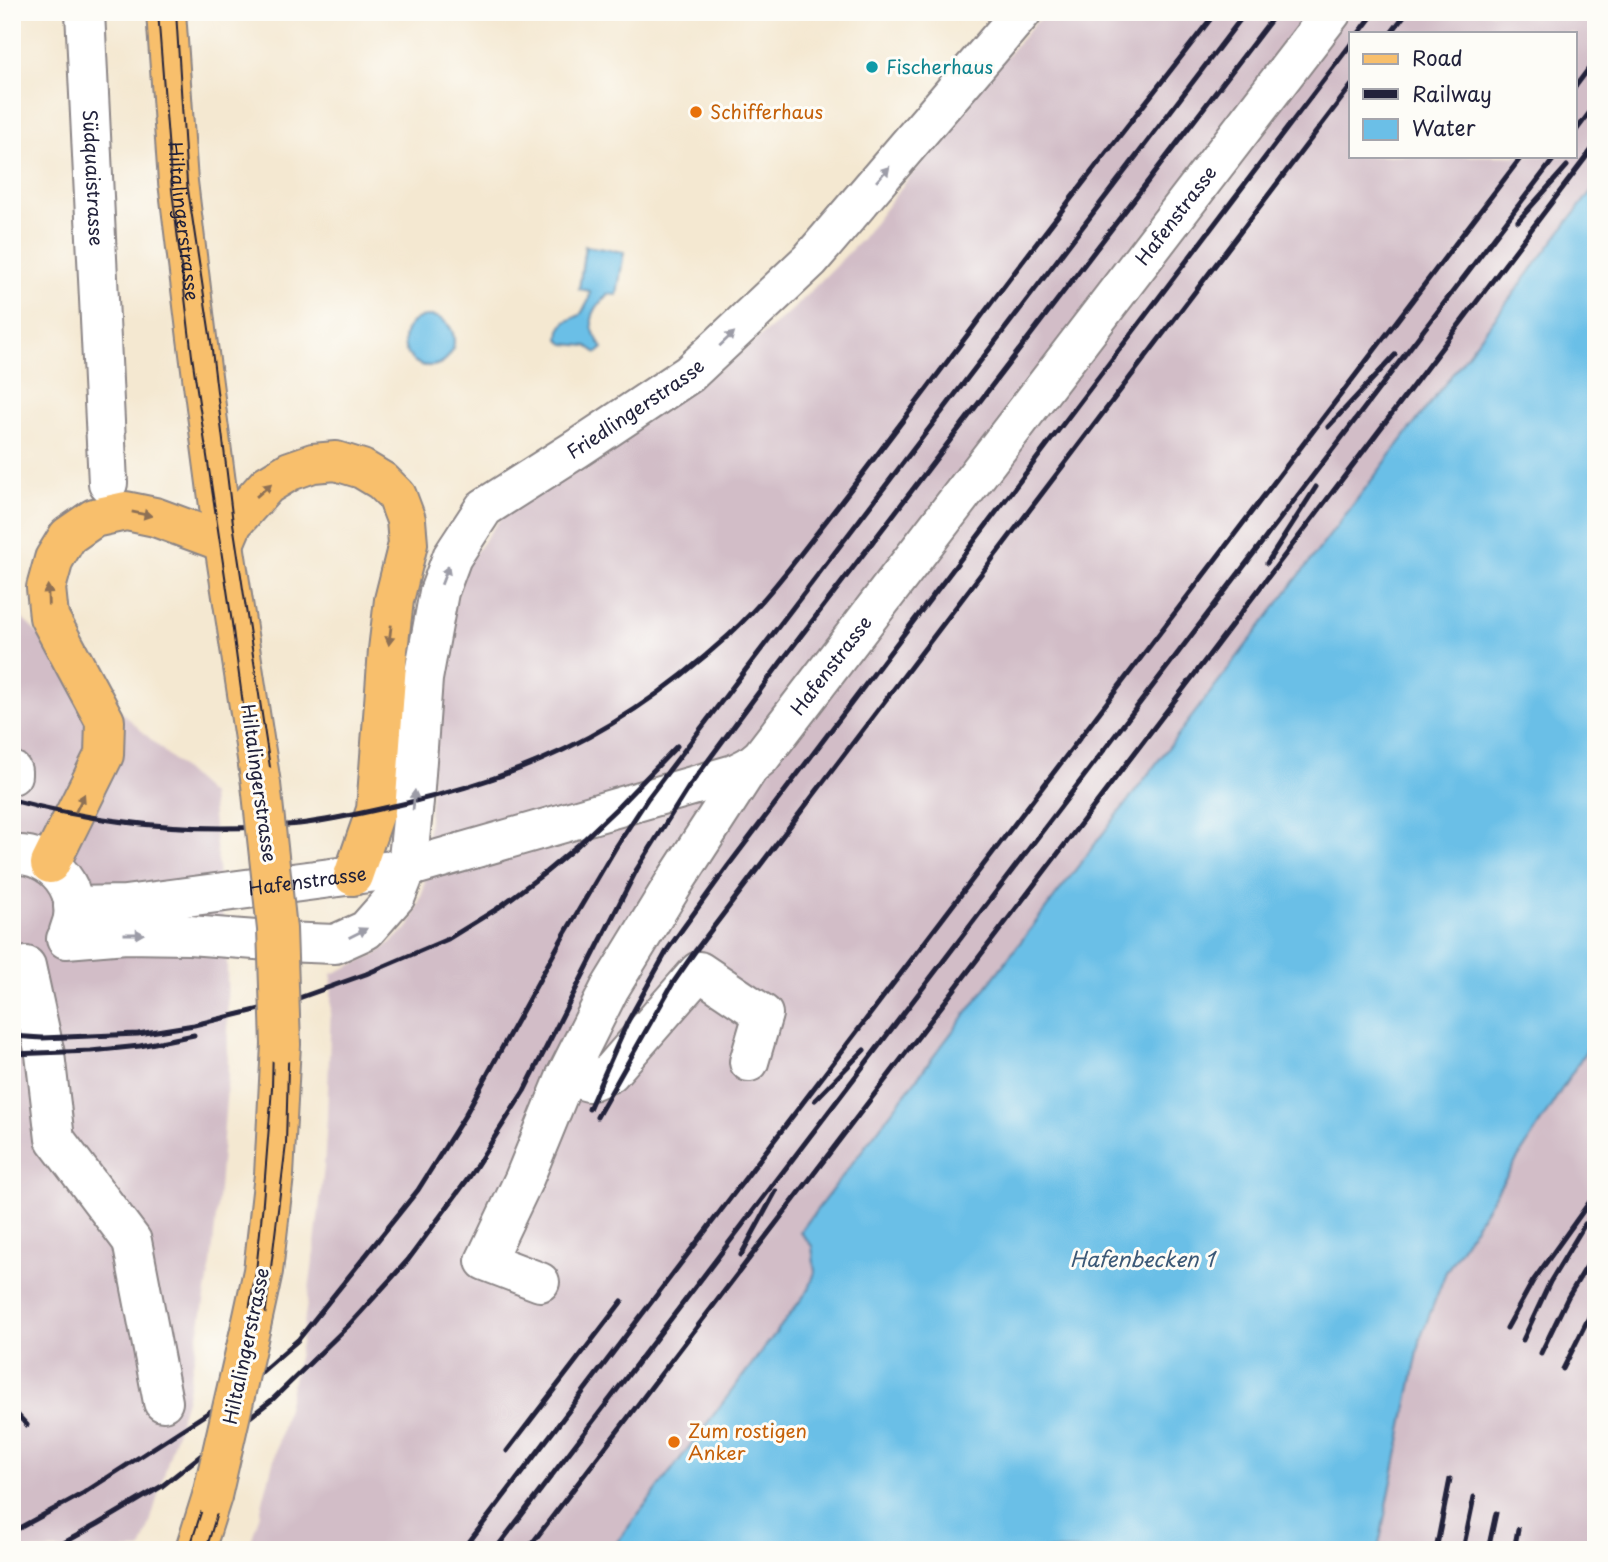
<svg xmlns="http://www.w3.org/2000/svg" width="1608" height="1562" font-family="'Playpen Sans',sans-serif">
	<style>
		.industrial { fill: #d2bdc7; fill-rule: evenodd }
		.water { fill: #6bbfe7; stroke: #467091; stroke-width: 2 }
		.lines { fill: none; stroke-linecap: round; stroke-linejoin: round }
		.minor-casing { stroke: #8b8586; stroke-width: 42 }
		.major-casing { stroke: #8b8586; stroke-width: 42 }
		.minor { stroke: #fff; stroke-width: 38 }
		.major { stroke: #f8bf6c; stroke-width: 38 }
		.tram { stroke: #22223b; stroke-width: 2 }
		.rail { stroke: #22223b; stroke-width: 5 }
		.major-bridge-casing { stroke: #8b8586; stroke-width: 42; stroke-linecap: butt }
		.major-bridge { stroke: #f8bf6c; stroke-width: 38 }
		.oneway { fill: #9c9ca7 }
		.oneway2 { fill: #8d7054 }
		.culture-dot { fill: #0f9aa8; stroke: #fdfcf7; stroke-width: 2.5 }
		.food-dot { fill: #e8710a; stroke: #fdfcf7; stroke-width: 2.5 }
		.labels { text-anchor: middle; stroke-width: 6; stroke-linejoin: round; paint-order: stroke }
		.culture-label { font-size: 19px; fill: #0d838f; stroke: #fdfcf7; text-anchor: start }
		.food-label { font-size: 19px; fill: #c56008; stroke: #fdfcf7; text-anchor: start }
		.street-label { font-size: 19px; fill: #22223b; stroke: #fdfcf7 }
		.water-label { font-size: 21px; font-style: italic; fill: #3c5977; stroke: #fdfcf7 }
	</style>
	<rect width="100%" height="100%" fill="#fdfcf7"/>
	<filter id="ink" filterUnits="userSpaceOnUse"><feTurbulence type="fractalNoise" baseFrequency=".0143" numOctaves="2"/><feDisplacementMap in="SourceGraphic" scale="14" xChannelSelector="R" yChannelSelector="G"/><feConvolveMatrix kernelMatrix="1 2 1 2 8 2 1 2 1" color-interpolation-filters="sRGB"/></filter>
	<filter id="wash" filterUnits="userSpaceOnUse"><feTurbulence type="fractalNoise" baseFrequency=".00686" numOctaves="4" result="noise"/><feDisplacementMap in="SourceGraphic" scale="28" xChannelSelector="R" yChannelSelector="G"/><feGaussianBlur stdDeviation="1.57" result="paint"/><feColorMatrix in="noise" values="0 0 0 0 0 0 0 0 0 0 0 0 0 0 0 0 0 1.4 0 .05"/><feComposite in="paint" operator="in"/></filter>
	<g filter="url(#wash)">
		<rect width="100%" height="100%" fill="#f4e8d1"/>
		<path class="industrial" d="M1047,12h549v1538h-1348l11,-33 27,-105 15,-69 11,-74 12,-102 3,-49 5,-144 45,-20 33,-28 14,-38 17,-240 25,-83 36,-49 223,-151 67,-55 70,-71 104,-136 68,-79zM1351,33h224v123h-224z
			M12,609l77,73 122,113 16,166 1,113 -9,115 -8,75 -24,132 -40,137 -6,17h-129z"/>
		<path class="water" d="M1596,185v850l-150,237 -25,65 -43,213h-767l198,-261 6,-17 -3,-26 -12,-14z
			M585,246l39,6 -7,43 -9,-1c-19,18 -22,32 -5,54l-6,5 -10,-7 -22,-2 -6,-4 1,-10 5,-8 15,-7 4,-6 5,-9 1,-9 -11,-2z
			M404 341a25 25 0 1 1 50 0a25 25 0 1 1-50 0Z"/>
	</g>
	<g filter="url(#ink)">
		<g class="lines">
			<g class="minor-casing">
				<g id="minor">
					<path id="s1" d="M85,12l23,471"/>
					<path d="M12,771v4"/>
					<path d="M12,855c41,-3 74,37 57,76"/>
					<path id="s2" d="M73,906l52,-1 282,-37 327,-94 16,-8 11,-9 571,-745"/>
					<path id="s3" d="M66,939l60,-5 63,1 94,7 52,2 31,-14 30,-34 11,-28 7,-67 9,-122 16,-87 13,-35 32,-49 94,-60 111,-74 121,-114 212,-248"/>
					<path d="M26,966l19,88 10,85 77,102 31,161"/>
					<path d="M566,1076l23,6 21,-9 89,-102 64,43 -14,48"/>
					<path d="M540,1282l-55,-21 39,-82 42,-103 44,-88 64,-105 76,-117"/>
				</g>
			</g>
			<g class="major-casing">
				<g id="major">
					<path id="s4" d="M166,12l12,170 19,156 27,206 37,240"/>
					<path d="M50,864l54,-109 1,-34 -56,-104 -3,-29 8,-29 14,-23 26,-18 32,-7 29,6 65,24 4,3 9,-21 34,-38 23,-14 23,-8 23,-2 26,8 20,12 15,15 9,24 2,24 -14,56 -6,50 -12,160 -23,66"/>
					<path d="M251,1326l12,-55 11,-96 7,-131"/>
					<path d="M195,1550l17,-54"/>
				</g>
			</g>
			<use href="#minor" class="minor"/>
			<use href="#major" class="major"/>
			<path class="tram" d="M158,12l14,178 20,166 40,267 32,237 5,73 4,112 -1,43 -9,114 -7,70 -13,70 -17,78 -21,80 -16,50
				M176,12l11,171 24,159 22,181 43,284 11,136 2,85 -3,116 -20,165 -7,46 -13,50 -31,115 -9,30"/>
			<path class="rail" d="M1359,33l16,-21
				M1391,33l16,-21
				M1575,87l21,-28
				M1575,132l21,-28
				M1518,221l49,-55
				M1328,427l67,-72
				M1267,563l49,-76
				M12,800c94,25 190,34 287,24 36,-4 72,-13 108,-21 46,-11 90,-24 134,-43 69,-29 133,-75 188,-125 38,-35 69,-78 101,-119 48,-62 95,-125 142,-187 79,-107 162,-211 244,-317
				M12,1036l30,2 96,-4 56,-9 91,-22 81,-29 82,-35 50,-31 48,-36 31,-26 41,-39 59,-61
				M12,1054l79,-3 49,-5 54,-11
				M815,1100l49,-50
				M589,1109l38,-86 27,-49 14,-25 60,-83 623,-822
				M597,1117l76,-134 23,-33 655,-864
				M741,1255l35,-64
				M1507,1328l26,-47 63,-88
				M1523,1340l27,-58 35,-58
				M1541,1353l27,-56 28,-46
				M1563,1369l33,-66
				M12,1409l15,16
				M507,1451l115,-150
				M12,1532l70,-38 152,-98 64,-56 120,-150 46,-73 100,-182 52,-88 32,-49 598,-786
				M51,1550l47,-26 64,-38 111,-87 77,-75 58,-64 62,-84 54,-85 113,-222 51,-81 93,-126 496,-650
				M463,1550l1059,-1394
				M495,1550c353,-466 708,-929 1061,-1394
				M527,1550l667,-875 402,-531
				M1436,1550l14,-71
				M1463,1550l11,-53
				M1488,1550l8,-37
				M1514,1550l4,-21"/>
			<g class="major-bridge-casing">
				<path id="major-bridge" d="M261,784l16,145 4,115
					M212,1496l39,-170"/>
			</g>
			<use href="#major-bridge" class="major-bridge"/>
		</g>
		<defs><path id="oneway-solid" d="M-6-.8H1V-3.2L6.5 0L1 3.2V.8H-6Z" transform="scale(1.75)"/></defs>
		<g class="oneway">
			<use href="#oneway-solid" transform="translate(883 174) rotate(-49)"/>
			<use href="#oneway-solid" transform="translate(727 339) rotate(-43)"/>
			<use href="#oneway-solid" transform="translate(445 575) rotate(-69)"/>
			<use href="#oneway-solid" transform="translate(414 800) rotate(-85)"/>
			<use href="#oneway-solid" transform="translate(358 933) rotate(-27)"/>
			<use href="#oneway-solid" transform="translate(134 934)"/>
		</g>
		<g class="oneway2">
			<use href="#oneway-solid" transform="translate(264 490) rotate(-41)"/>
			<use href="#oneway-solid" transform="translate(142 514) rotate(11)"/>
			<use href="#oneway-solid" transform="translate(48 595) rotate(-92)"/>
			<use href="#oneway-solid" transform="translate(390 635) rotate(97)"/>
			<use href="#oneway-solid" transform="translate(80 803) rotate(-64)"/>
		</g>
	</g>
	<circle class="culture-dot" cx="872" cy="67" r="7"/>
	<g class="food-dot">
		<circle cx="696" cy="112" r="7"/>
		<circle cx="674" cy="1442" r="7"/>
	</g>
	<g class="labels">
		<g class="culture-label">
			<text x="886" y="74">Fischerhaus</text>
		</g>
		<g class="food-label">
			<text x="710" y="119">Schifferhaus</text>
			<text x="688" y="1438">Zum rostigen<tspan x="688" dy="22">Anker</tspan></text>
		</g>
		<g class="street-label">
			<text dy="7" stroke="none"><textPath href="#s1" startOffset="166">Südquaistrasse</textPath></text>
			<text dy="7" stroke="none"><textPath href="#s2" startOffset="1391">Hafenstrasse</textPath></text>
			<text dy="7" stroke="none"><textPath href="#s4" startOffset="210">Hiltalingerstrasse</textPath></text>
			<text dy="7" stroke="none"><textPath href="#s3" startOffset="934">Friedlingerstrasse</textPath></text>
			<text dy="7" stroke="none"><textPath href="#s2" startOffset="824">Hafenstrasse</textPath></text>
			<text transform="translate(259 783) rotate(82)" y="7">Hiltalingerstrasse</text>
			<text dy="7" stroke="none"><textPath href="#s2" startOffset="236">Hafenstrasse</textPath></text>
			<text transform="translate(246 1346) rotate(-78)" y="7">Hiltalingerstrasse</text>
		</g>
		<g class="water-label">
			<text x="1142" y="1267">Hafenbecken 1</text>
		</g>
	</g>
	<rect width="1608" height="1562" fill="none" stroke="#fdfcf7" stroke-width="42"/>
	<rect x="1349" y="32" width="228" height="126" fill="#fdfcf7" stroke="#a5a5ac" stroke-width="2"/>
	<rect x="1363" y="54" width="35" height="10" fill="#f8bf6c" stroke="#a5a5ac" stroke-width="2"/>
	<text x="1412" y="66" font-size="21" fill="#22223b">Road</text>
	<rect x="1363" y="89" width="35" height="10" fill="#22223b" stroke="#a5a5ac" stroke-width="2"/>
	<text x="1412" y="102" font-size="21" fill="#22223b">Railway</text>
	<rect x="1363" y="119" width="35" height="21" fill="#6bbfe7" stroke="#a5a5ac" stroke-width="2"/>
	<text x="1412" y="136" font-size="21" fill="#22223b">Water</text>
</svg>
